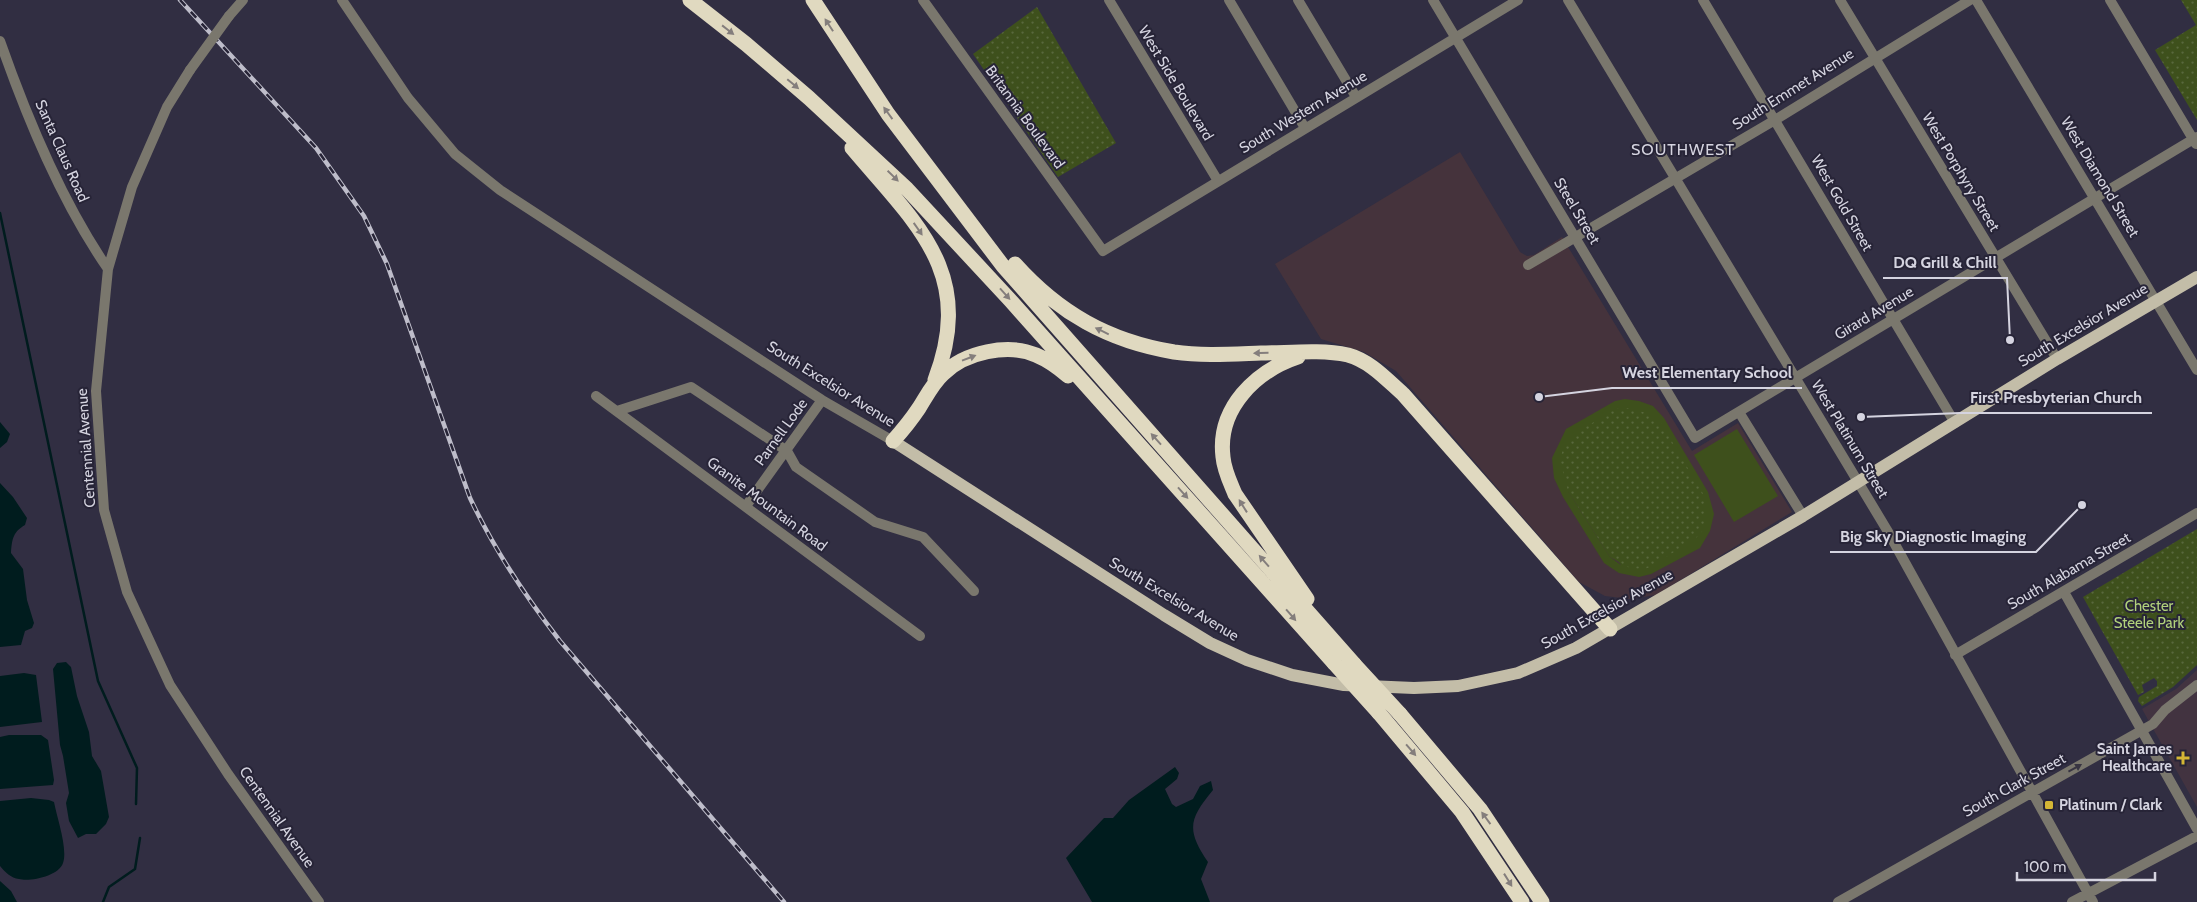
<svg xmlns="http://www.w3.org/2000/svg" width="2197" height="902" font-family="Cabin,sans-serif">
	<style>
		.education { fill: #45333c }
		.medical { fill: #423340 }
		.green { fill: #3e501c; fill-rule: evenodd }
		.park { fill: url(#park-dots) }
		.water { fill: #001c1e }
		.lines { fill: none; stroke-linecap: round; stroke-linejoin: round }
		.stream { stroke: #001c1e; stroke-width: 2.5 }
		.minor { stroke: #7a776d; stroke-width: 10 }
		.major { stroke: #c3bda8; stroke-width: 12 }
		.highway { stroke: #e0d9c0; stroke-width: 15 }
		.rail-casing { stroke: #bebdca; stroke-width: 4.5 }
		.rail { stroke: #272437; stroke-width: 2.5; stroke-dasharray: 8; stroke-linecap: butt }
		.minor-bridge { stroke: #7a776d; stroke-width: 10 }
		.highway-bridge { stroke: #e0d9c0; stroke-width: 15 }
		.oneway { fill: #847e7c }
		.oneway2 { fill: #383542 }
		.poi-dot { fill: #d4b635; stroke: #272437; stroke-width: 2 }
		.labels { text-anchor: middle; stroke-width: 4; stroke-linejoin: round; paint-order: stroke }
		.street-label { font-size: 15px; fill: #d5d4e0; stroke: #272437 }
		.park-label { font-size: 15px; fill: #b1d17b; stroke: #272437 }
		.poi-label { font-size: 15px; font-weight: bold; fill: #d5d4e0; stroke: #272437; text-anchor: end }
		.neighbourhood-label { font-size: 16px; letter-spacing: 1px; fill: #d5d4e0; stroke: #272437 }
		.leader { fill: none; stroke: #d5d4e0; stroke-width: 2 }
		.callout-dot { fill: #d5d4e0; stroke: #272437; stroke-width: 2 }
		.callout-label { font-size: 16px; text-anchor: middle; font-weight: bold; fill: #d5d4e0; stroke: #272437; stroke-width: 4; stroke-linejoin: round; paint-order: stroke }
	</style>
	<defs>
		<pattern id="park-dots" width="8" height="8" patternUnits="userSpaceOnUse" patternTransform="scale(1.25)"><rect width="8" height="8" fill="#3e501c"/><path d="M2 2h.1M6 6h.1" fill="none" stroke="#59683d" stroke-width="1.8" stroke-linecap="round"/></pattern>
	</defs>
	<rect width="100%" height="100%" fill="#312e42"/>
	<path class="education" d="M1460,152l60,100 7,4 7,-1 28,-18 130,214 46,-28 54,89 -136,83 -26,4 -25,-3 -26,-14 -183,-211 -32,-19 -43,-13 -46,-75z"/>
	<path class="medical" d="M2197,670v137l-55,-98 34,-20z"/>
	<path class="green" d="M1625,399l14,2 14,5 11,12 44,74 6,22 -4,17 -10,17 -49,26 -12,3 -20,-4 -15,-10 -41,-66 -9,-19 -2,-20 14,-29 49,-28zM1568,491l53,74 -11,-8z
		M1737,429l41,67 -44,26 -40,-67z"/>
	<path class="park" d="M2181,0h16v120l-42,-70 41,-25z
		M1037,7l79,136 -58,34 -85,-123z
		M1630,408l16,5 15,10 44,74v31l-9,10 -44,28 -7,3 -15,-1 -20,-11 -42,-66 -8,-31 4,-15 7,-9 44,-27z
		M2197,529v136l-24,22 -31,19 -4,-5 1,-4 18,-11v-5l-3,-3 -12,7 2,7 -6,3 -55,-98z"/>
	<path class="water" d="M0,422l10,12 -3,8 -7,6z
		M0,483l13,14 14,21 -2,7c-12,7 -13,14 -14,28l12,16 4,31 7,23 -2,5 -7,3 -4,14 -21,2z
		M66,662l5,5 6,29 12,36 3,24 9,15 8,46 -3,7 -10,10h-10l-8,4 -9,-17 -3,-18 3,-10 -6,-37 -3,-11 -7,-76 4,-6z
		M24,673l12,2 6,47 -42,5v-51z
		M9,735h32l7,5 6,40 -1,5 -53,4v-52z
		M1175,767l4,6 -2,6 -12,10 7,15 4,3 17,-8 7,-13 11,-5 2,9c-24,29 -27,40 -5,72l-7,17 9,23h-118l-26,-44 38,-40h9l16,-18z
		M31,798l18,2 5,2c3,16 14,47 9,61 -4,13 -33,19 -44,16 -8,-1 -14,-7 -19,-13v-65z
		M0,881l11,10 6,11h-17z"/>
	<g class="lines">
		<path class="stream" d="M0,213l98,468 39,87 -1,36
			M103,902l6,-15 26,-18 5,-31"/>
		<path class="minor" d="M342,0l66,98 47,56 45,36 322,210 71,41
			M923,0l180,251 415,-251
			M1109,0l109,181
			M1229,0l76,128
			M1298,0l58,97
			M1433,0l262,438 502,-301
			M1568,0l319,530 206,372
			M1703,0l252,423
			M1840,0l217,359
			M1976,0l221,370
			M2110,0l86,144
			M229,16l14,-16
			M0,41c27,77 61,160 108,228
			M190,70l-23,37 -35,80 -24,82 -12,122 8,119 23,82 43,93 58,89 91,128
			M1528,265l247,-145 195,-120
			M596,396l324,240
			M617,411l74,-24 96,64 9,16 79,55 48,15 51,54
			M1739,412l64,104
			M746,506l76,-106
			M2064,592l133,237
			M1955,655l242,-142
			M1838,902l315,-178 12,-14 32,-25
			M2072,902l125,-66"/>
		<path class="major" d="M893,441l271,174 46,28 37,17 45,15 52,10 70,3 44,-2 60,-13 58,-25 227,-132 254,-157 140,-82"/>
		<path class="highway" d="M690,0l56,44 63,54 98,91 103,111 324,363
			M813,0l75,114 115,152 351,398
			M852,148c64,76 124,124 83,232
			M1015,264c44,49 93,77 159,88 28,4 58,2 87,1 27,0 59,-4 87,2 22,6 38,24 55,39l207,235
			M1298,357c-42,14 -81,51 -75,100 1,13 7,25 12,37l72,105
			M893,441c9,-10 18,-21 26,-33 7,-11 14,-25 24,-34 22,-22 65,-31 93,-19 12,5 22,12 32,21
			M1379,713l83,99 60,90
			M1400,714l80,95 62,93"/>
		<g class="rail-casing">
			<path id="rail" d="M180,0l136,148 48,68 23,48 83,234c24,51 55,98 90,143l224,261"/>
		</g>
		<use href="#rail" class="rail"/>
		<path class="minor-bridge" d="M190,70l39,-54"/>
		<path class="highway-bridge" d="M1334,663l45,50
			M1354,664l46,50"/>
	</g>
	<defs><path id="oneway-solid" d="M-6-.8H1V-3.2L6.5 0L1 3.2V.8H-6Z" transform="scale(1.25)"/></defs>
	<g class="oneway">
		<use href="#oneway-solid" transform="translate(829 25) rotate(-123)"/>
		<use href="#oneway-solid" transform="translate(728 30) rotate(38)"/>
		<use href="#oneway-solid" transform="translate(793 84) rotate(40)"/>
		<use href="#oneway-solid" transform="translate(888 113) rotate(-126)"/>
		<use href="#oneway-solid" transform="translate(893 176) rotate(44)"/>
		<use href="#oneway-solid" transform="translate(918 229) rotate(55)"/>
		<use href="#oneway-solid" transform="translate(1005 294) rotate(48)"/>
		<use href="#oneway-solid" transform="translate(1102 331) rotate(-154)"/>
		<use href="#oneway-solid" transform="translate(1261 353) rotate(179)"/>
		<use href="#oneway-solid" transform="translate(969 358) rotate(-21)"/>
		<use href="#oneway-solid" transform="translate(1156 439) rotate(-132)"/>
		<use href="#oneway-solid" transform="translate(1183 493) rotate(48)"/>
		<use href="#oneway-solid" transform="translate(1243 506) rotate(-122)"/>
		<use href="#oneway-solid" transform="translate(1264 561) rotate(-131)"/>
		<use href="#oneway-solid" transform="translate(1291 615) rotate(49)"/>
		<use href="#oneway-solid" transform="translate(1411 750) rotate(49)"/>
		<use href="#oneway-solid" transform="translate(1486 818) rotate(-126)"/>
		<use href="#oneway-solid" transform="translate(1508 880) rotate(58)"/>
	</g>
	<use class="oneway2" href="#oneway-solid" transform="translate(2075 768) rotate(-29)"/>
	<g class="poi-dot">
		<path d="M2180.5 750.5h5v5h5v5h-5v5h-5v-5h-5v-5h5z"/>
		<rect x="2044" y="800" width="10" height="10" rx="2.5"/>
	</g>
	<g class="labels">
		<g class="street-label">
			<text transform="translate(1176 83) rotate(59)" y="5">West Side Boulevard</text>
			<text transform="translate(1793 89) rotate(-32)" y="5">South Emmet Avenue</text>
			<text transform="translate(1303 112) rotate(-31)" y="5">South Western Avenue</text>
			<text transform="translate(1025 117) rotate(54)" y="5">Britannia Boulevard</text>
			<text transform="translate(62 151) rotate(66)" y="5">Santa Claus Road</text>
			<text transform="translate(1961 172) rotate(59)" y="5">West Porphyry Street</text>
			<text transform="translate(2100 177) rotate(59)" y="5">West Diamond Street</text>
			<text transform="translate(1842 203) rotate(60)" y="5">West Gold Street</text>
			<text transform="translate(1577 211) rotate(59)" y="5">Steel Street</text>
			<text transform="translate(1874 313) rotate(-31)" y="5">Girard Avenue</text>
			<text transform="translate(2083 325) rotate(-31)" y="5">South Excelsior Avenue</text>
			<text transform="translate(831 384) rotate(32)" y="5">South Excelsior Avenue</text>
			<text transform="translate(781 432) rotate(-54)" y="5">Parnell Lode</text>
			<text transform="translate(1850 439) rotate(59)" y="5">West Platinum Street</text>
			<text transform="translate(86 448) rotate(-94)" y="5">Centennial Avenue</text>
			<text transform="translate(767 504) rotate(37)" y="5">Granite Mountain Road</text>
			<text transform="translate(2069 571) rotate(-30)" y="5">South Alabama Street</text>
			<text transform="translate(1174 599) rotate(31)" y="5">South Excelsior Avenue</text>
			<text transform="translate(1607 609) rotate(-29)" y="5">South Excelsior Avenue</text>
			<text transform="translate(2014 785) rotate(-29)" y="5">South Clark Street</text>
			<text transform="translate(277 817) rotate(55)" y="5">Centennial Avenue</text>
		</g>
		<g class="park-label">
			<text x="2149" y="611">Chester<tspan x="2149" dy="17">Steele Park</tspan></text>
		</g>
		<g class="poi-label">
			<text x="2172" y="754">Saint James<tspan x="2172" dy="17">Healthcare</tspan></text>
			<text x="2059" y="810" text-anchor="start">Platinum / Clark</text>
		</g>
		<g class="neighbourhood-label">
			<text x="1683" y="155">SOUTHWEST</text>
		</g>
	</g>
	<path class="leader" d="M2010 340L2007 278H1883M1539 397L1612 388H1802M1861 417L1960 413H2152M2082 505L2036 552H1830"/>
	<g class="callout-dot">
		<circle cx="2010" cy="340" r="5"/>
		<circle cx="1539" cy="397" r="5"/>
		<circle cx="1861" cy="417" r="5"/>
		<circle cx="2082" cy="505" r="5"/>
	</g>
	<g class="callout-label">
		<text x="1945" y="268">DQ Grill &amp; Chill</text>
		<text x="1707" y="378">West Elementary School</text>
		<text x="2056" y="403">First Presbyterian Church</text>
		<text x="1933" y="542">Big Sky Diagnostic Imaging</text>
	</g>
	<path d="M2017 872v8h138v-8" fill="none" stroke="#d5d4e0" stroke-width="2.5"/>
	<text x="2024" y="872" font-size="15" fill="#d5d4e0" stroke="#272437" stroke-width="4" paint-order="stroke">100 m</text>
</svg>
